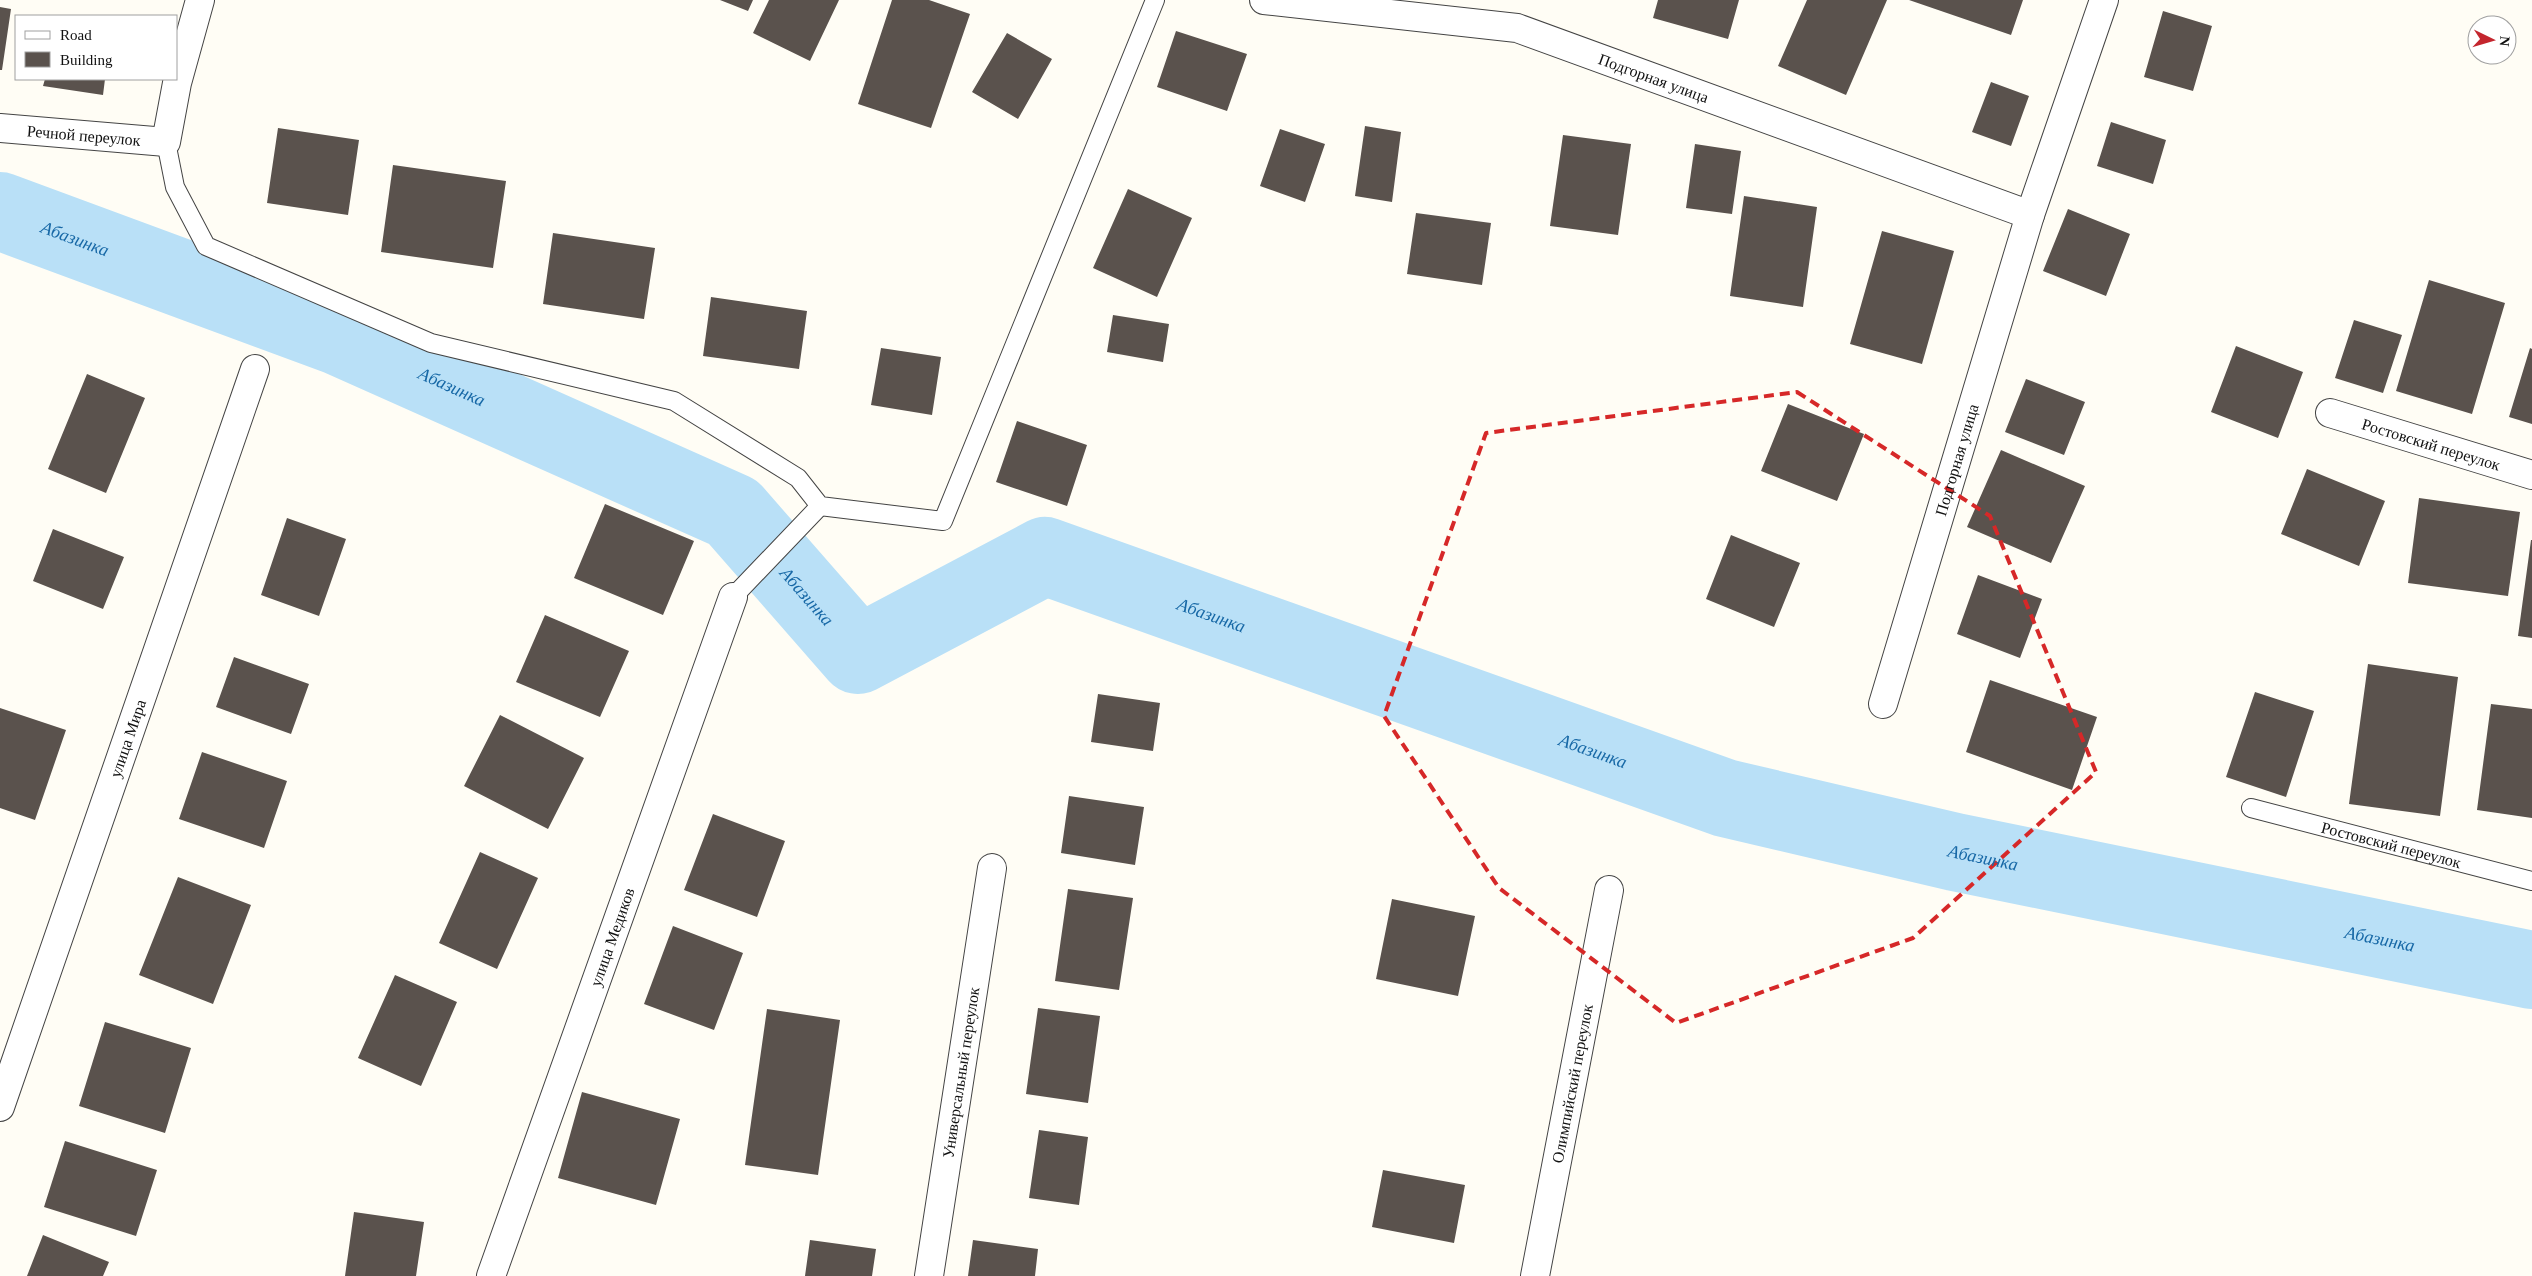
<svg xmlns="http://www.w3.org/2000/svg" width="2532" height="1276" font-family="Georgia,serif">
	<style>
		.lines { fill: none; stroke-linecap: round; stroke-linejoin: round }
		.river { stroke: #b9e0f7; stroke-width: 78 }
		.building { fill: #5a524d }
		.lane-casing { stroke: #444; stroke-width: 20 }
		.street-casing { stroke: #444; stroke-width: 30 }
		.lane { stroke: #fff; stroke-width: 18 }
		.street { stroke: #fff; stroke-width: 28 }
		.marked { fill: none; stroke: #d62828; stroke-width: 4; stroke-dasharray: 10 6; stroke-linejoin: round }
		.labels { text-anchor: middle; stroke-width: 5; stroke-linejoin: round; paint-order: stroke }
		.street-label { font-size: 16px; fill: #111; stroke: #fff }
		.water-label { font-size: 18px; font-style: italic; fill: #1768a6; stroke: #fff }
	</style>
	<rect width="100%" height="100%" fill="#fffdf5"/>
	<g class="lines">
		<path class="river" id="s1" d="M0,211l338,125 395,176 125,143 187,-99 680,242 230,54 577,118"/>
	</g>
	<path class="building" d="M720,0h33l-5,11z
		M769,0h70l-29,61 -57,-28z
		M892,0h37l41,14 -39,114 -73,-24z
		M1658,0h81l-11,39 -75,-21z
		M1807,0h80l-41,95 -68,-29z
		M1909,0h114l-12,35z
		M0,7l11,2 -9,61h-2z
		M2163,11l49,15 -19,65 -49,-14z
		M1176,31l71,23 -20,57 -70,-24z
		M1007,33l45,26 -34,60 -46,-27z
		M45,79h60l-2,16 -60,-9z
		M1991,82l38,14 -18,50 -39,-14z
		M2111,122l55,18 -13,44 -56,-18z
		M1365,126l36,6 -9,70 -37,-6z
		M278,128l81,12 -11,75 -81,-12z
		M1280,129l45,15 -20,58 -45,-16z
		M1563,135l68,9 -13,91 -68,-9z
		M1695,144l46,7 -9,63 -46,-6z
		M393,165l113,16 -13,87 -112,-16z
		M1128,189l64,29 -35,79 -64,-29z
		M1744,196l73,11 -14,100 -73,-11z
		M2068,209l62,25 -24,62 -63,-25z
		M1416,213l75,10 -9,62 -75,-11z
		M1882,231l72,20 -32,113 -72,-20z
		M553,233l102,15 -11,71 -101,-15z
		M2429,280l76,23 -33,111 -76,-23z
		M711,297l96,14 -8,58 -96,-13z
		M1113,315l56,9 -6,38 -56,-10z
		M2354,320l48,15 -19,58 -48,-15z
		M2236,346l67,26 -25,66 -67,-26z
		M881,348l60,9 -9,58 -61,-10z
		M2530,348l2,1v75l-23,-7z
		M87,374l58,24 -39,95 -58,-24z
		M2026,379l59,23 -21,53 -59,-23z
		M1788,404l76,30 -27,67 -76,-30z
		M1017,421l70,24 -20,61 -71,-24z
		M2001,450l84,36 -34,77 -84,-36z
		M2307,469l78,32 -26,65 -78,-32z
		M2419,498l101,14 -12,84 -100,-13z
		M605,504l89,37 -31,74 -89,-37z
		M287,518l59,21 -27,77 -58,-21z
		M53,529l71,28 -21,52 -70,-28z
		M1731,535l69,28 -26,64 -68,-28z
		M2531,540h1v98l-14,-2z
		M1978,575l64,24 -22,59 -63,-24z
		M545,615l84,36 -29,66 -84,-35z
		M234,657l75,27 -18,50 -75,-27z
		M2368,664l90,13 -18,139 -91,-12z
		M1990,680l107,37 -25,73 -106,-38z
		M2255,692l59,19 -28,86 -60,-20z
		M1098,694l62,9 -7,48 -62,-9z
		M2491,704l41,5v109l-55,-8z
		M0,708l66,22 -31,90 -35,-12z
		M500,715l84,43 -36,71 -84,-43z
		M202,752l85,29 -23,67 -85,-29z
		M1069,796l75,11 -9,58 -74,-12z
		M713,814l72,27 -28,76 -73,-27z
		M480,852l58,26 -41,91 -58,-26z
		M178,877l73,28 -38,99 -74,-29z
		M1068,889l65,9 -14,92 -64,-9z
		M1392,899l83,17 -17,80 -82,-17z
		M673,926l70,27 -29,77 -70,-26z
		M395,975l62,27 -36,84 -63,-28z
		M1038,1008l62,8 -12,87 -62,-9z
		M767,1009l73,11 -22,155 -73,-10z
		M105,1022l86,26 -26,85 -86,-27z
		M582,1092l98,27 -24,86 -98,-27z
		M1039,1130l49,7 -9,68 -50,-7z
		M65,1141l92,29 -21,66 -92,-29z
		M1383,1170l82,15 -11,58 -82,-16z
		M354,1212l70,10 -8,54h-71z
		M43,1235l66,27 -6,14h-76z
		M810,1240l66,9 -4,27h-67z
		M973,1240l65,9 -3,27h-67z"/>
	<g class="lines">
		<g class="lane-casing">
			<g id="lane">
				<path d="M166,142l9,45 31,59 225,97 243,58 124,77 22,28 123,15 212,-521"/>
				<path d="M733,597l87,-91"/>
				<path id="s2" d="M2251,808l281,73"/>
			</g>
		</g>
		<g class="street-casing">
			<g id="street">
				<path id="s3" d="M1264,0l253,28 513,187"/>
				<path id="s4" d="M0,128l166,14 11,-59 23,-83"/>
				<path id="s5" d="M2330,413l202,62"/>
				<path id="s6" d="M1883,704l147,-489 74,-215"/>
				<path id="s7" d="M0,1107l255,-738"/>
				<path id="s8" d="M491,1276l242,-679"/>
				<path id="s9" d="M929,1276l63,-408"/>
				<path id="s10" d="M1535,1276l74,-386"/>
			</g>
		</g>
		<use href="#lane" class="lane"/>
		<use href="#street" class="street"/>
	</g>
	<path class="marked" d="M1797,392l193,124 106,256 -183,166 -237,85 -177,-135 -115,-172 102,-283z"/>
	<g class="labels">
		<g class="street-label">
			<text dy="6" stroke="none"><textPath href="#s3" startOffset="400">Подгорная улица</textPath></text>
			<text dy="6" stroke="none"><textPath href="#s4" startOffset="84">Речной переулок</textPath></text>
			<text dy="6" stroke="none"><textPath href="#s5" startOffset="106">Ростовский переулок</textPath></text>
			<text dy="6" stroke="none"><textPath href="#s6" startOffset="255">Подгорная улица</textPath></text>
			<text dy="6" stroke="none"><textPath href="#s7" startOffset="390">улица Мира</textPath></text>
			<text dy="6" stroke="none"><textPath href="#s2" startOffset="145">Ростовский переулок</textPath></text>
			<text dy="6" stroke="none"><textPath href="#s8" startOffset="360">улица Медиков</textPath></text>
			<text dy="6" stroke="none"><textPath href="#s9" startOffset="206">Универсальный переулок</textPath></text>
			<text dy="6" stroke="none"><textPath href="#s10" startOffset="196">Олимпийский переулок</textPath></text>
		</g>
		<g class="water-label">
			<text dy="6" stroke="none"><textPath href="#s1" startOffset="80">Абазинка</textPath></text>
			<text dy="6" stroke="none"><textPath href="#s1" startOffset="485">Абазинка</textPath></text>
			<text dy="6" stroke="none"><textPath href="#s1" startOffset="905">Абазинка</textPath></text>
			<text dy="6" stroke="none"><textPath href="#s1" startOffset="1371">Абазинка</textPath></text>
			<text dy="6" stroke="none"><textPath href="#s1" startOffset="1776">Абазинка</textPath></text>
			<text dy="6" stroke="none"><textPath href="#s1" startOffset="2181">Абазинка</textPath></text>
			<text dy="6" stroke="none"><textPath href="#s1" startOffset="2586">Абазинка</textPath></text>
		</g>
	</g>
	<rect x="15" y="15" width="162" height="65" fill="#ffffff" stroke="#a0a0a0"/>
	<rect x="25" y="31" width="25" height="8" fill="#ffffff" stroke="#a0a0a0"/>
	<text x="60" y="40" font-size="15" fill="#111111">Road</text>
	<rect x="25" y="52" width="25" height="15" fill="#5a524d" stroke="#a0a0a0"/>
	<text x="60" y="65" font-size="15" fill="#111111">Building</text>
	<g transform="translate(2492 40) rotate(95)"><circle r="24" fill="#ffffff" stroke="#a0a0a0"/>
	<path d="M0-4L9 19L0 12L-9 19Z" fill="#c4262e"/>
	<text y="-8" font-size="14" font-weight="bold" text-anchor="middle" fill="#111111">N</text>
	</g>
</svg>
